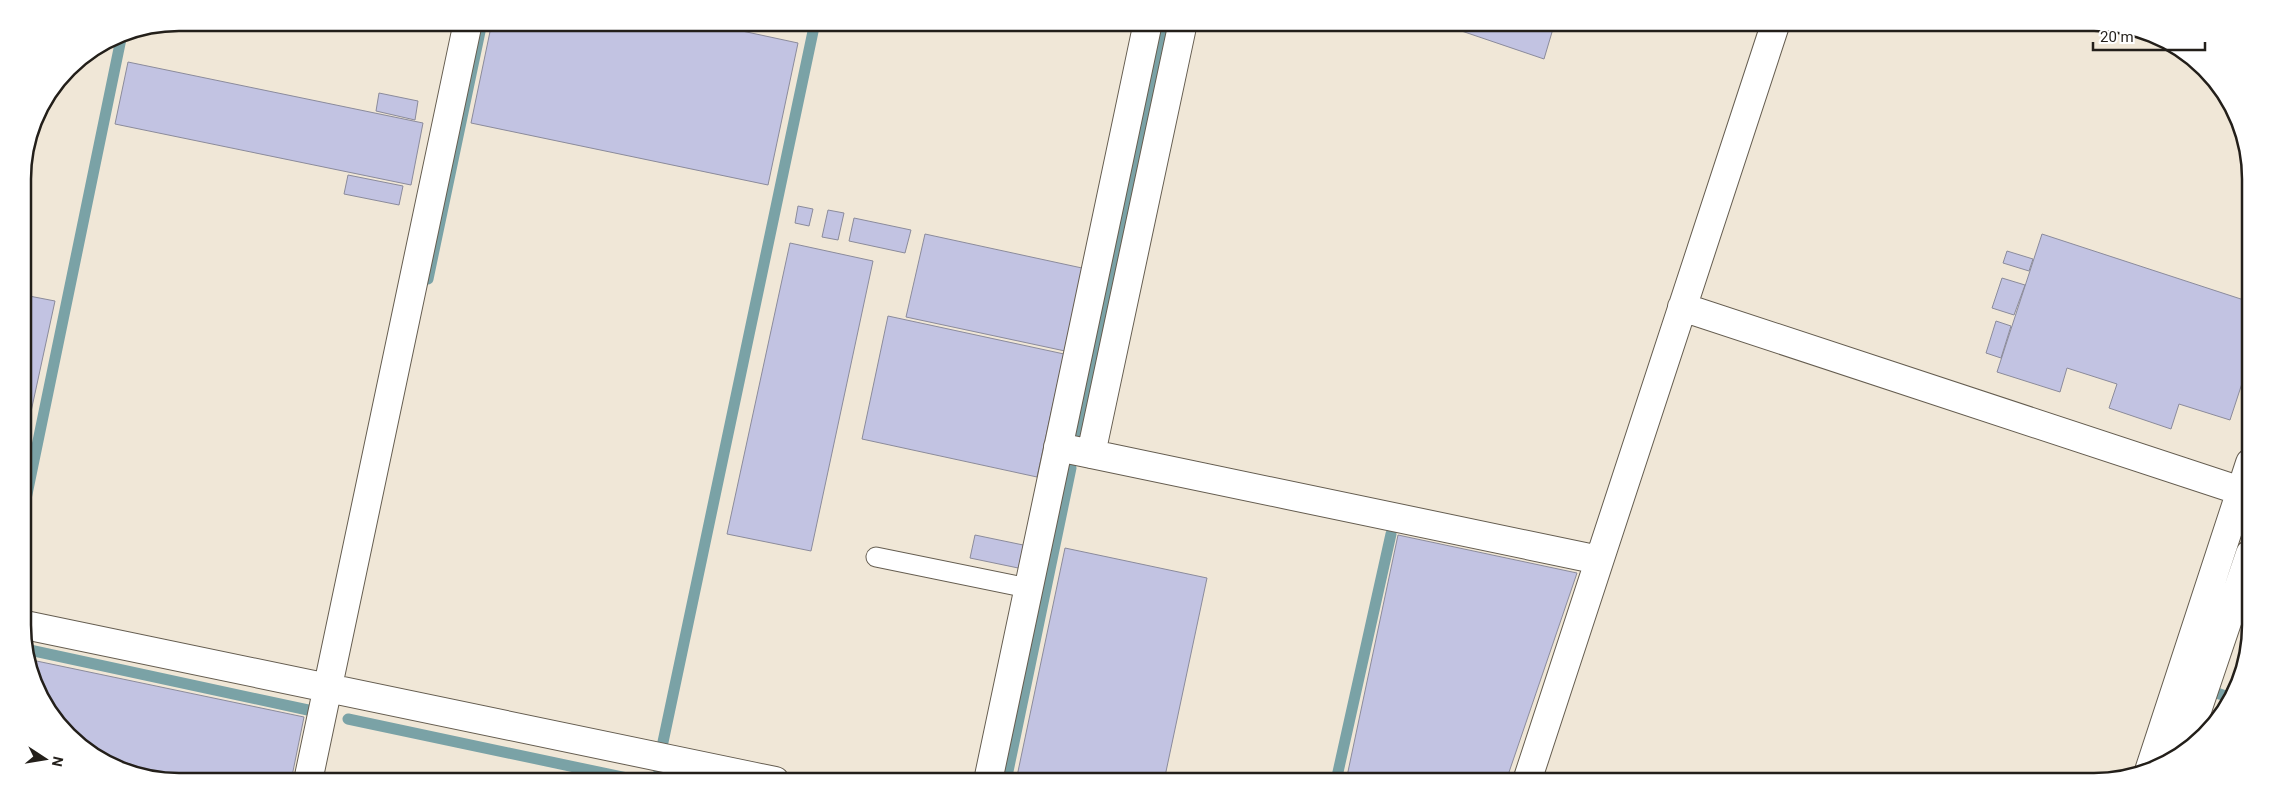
<svg xmlns="http://www.w3.org/2000/svg" width="2273" height="804" font-family="Roboto,sans-serif">
	<style>
		.lines { fill: none; stroke-linecap: round; stroke-linejoin: round }
		.stream { stroke: #7aa2a6; stroke-width: 11 }
		.building { fill: #c2c3e2; stroke: #8b8b9b }
		.lane-casing { stroke: #655d50; stroke-width: 21 }
		.street-casing { stroke: #655d50; stroke-width: 30 }
		.lane { stroke: #fff; stroke-width: 19 }
		.street { stroke: #fff; stroke-width: 28 }
		.rim { fill: none; stroke: #231f1a; stroke-width: 2.5 }
	</style>
	<rect width="100%" height="100%" fill="#f0e7d7"/>
	<g class="lines">
		<path class="stream" d="M428,279l54,-257
			M1079,431l86,-409
			M25,504l97,-470
			M25,649l283,61
			M2214,692l17,6
			M348,719l293,62
			M663,742l152,-720
			M657,781l2,-9
			M1006,781l65,-313
			M1336,781l55,-247"/>
	</g>
	<path class="building" d="M492,22h208l98,21 -30,142 -297,-62z
		M1435,22h120l-11,37z
		M128,62l295,61 -12,62 -296,-61z
		M379,93l39,8 -3,19 -39,-9z
		M348,175l55,11 -4,19 -55,-11z
		M798,206l15,3 -4,17 -14,-3z
		M828,210l16,3 -6,27 -16,-3z
		M854,218l57,12 -6,23 -56,-12z
		M925,234l157,34 -17,83 -159,-34z
		M2042,234l208,68v57l-20,61 -51,-16 -8,25 -62,-21 8,-24 -50,-16 -7,24 -63,-20z
		M790,243l83,18 -62,290 -84,-17z
		M2007,251l26,8 -4,12 -26,-8z
		M2002,278l23,7 -11,30 -22,-7z
		M24,295l31,6 -31,143z
		M888,316l176,38 -27,123 -175,-38z
		M1996,321l15,5 -10,32 -15,-5z
		M975,535l53,11 -5,23 -53,-11z
		M1398,535l179,38 -71,208h-160z
		M1065,548l142,30 -43,203h-148z
		M27,659l277,58 -13,64 -111,1 -51,-9 -67,-45z"/>
	<g class="lines">
		<g class="lane-casing">
			<path id="lane" d="M876,557l152,31"/>
		</g>
		<g class="street-casing">
			<path id="street" d="M1682,307l568,187
				M1058,447l541,113
				M1091,454l92,-432
				M25,625l750,156
				M2183,752l67,-198
				M2149,771l101,-308
				M308,781l160,-759
				M988,781l160,-759
				M1527,781l249,-759"/>
		</g>
		<use href="#lane" class="lane"/>
		<use href="#street" class="street"/>
	</g>
	<path d="M0 0H2273V804H0ZM179 31H2094A148 148 0 0 1 2242 179V625A148 148 0 0 1 2094 773H179A148 148 0 0 1 31 625V179A148 148 0 0 1 179 31Z" fill="#fff" fill-rule="evenodd"/>
	<path class="rim" d="M179 31H2094A148 148 0 0 1 2242 179V625A148 148 0 0 1 2094 773H179A148 148 0 0 1 31 625V179A148 148 0 0 1 179 31Z"/>
	<g transform="translate(45 759) rotate(102)" stroke="#ffffff" stroke-width="4" paint-order="stroke">
	<path d="M0-4L9 19L0 12L-9 19Z" fill="#231f1a"/>
	<text y="-8" font-size="14" font-weight="bold" text-anchor="middle" fill="#231f1a">N</text>
	</g>
	<path d="M2093 42v8h112v-8" fill="none" stroke="#231f1a" stroke-width="2.5"/>
	<text x="2100" y="42" font-size="15" fill="#231f1a" stroke="#ffffff" stroke-width="4" paint-order="stroke">20 m</text>
</svg>
